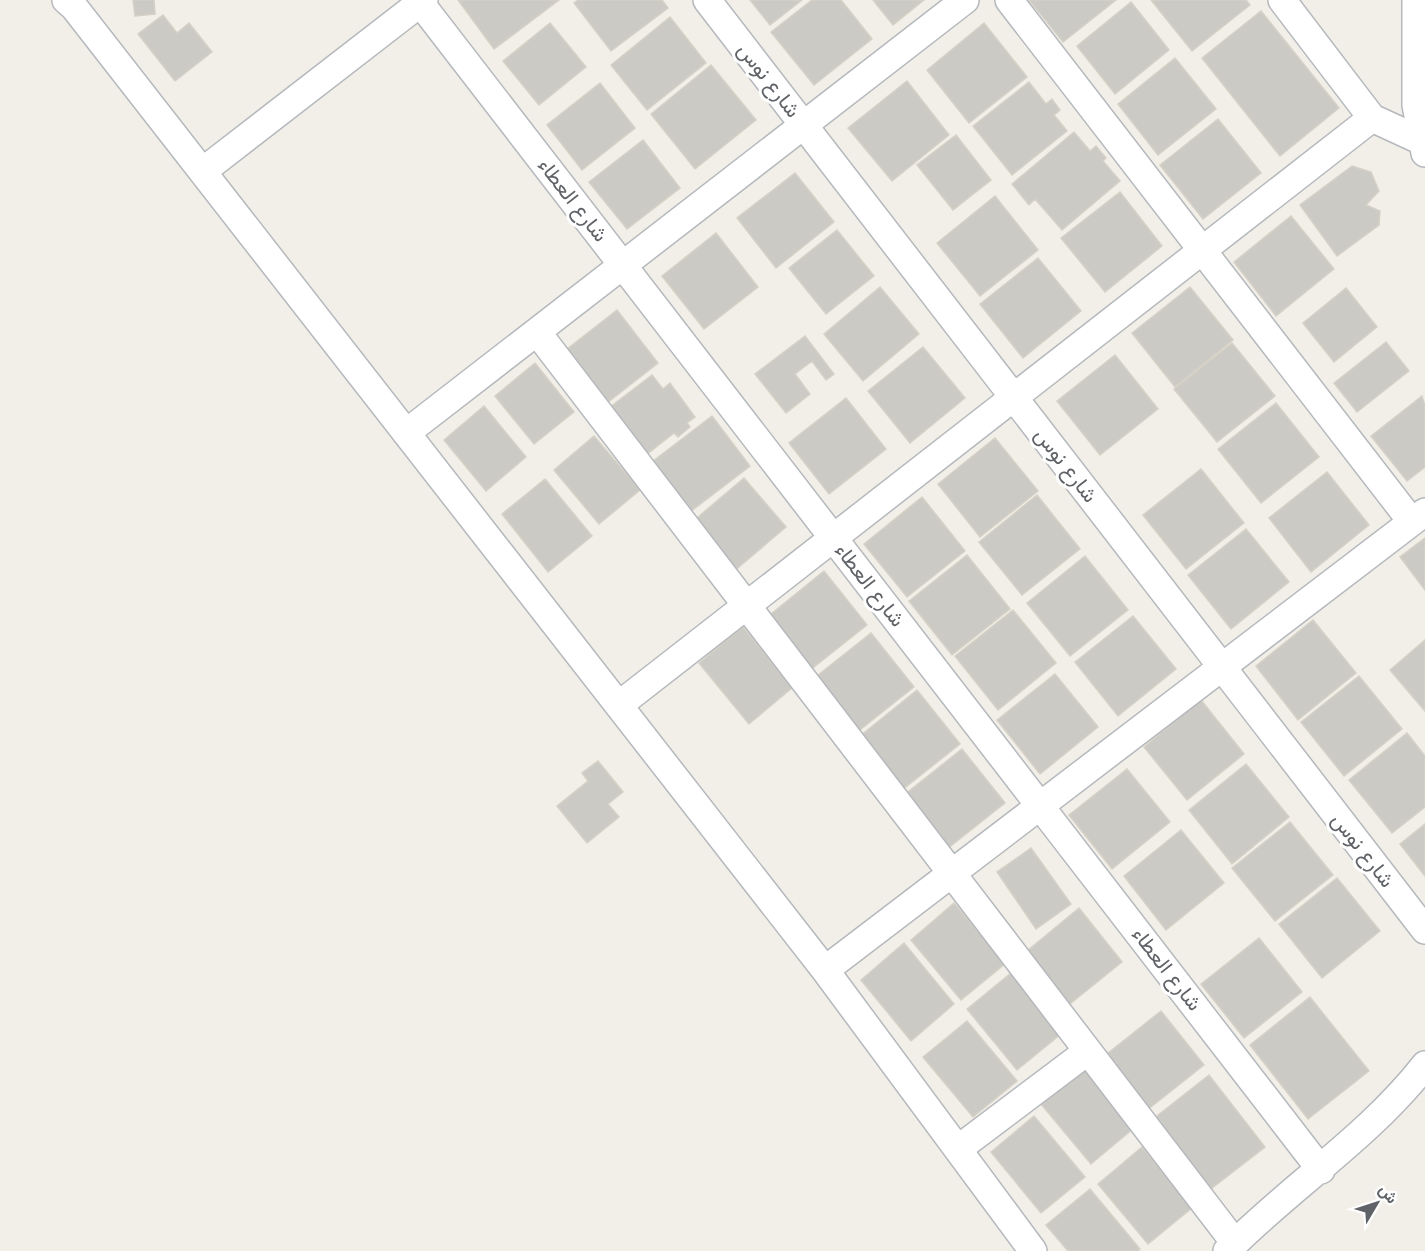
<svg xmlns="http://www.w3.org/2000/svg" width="1425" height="1251" font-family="'DM Sans',Vazirmatn,sans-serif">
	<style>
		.building { fill: #cccac5; stroke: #d6d1c6; stroke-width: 1.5 }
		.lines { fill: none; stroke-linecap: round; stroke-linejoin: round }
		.minor-casing { stroke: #b5b8bc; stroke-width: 30 }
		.minor { stroke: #fff; stroke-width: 27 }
		.labels { text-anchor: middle; stroke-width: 6; stroke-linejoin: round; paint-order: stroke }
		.street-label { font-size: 21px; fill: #5f6368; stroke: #fff }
	</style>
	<rect width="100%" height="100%" fill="#f1efe8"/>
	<path class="building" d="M133,0h21l1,14 -20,2z
		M458,0h101l-65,49z
		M578,0h84l6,8 -57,43 -37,-48z
		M750,0h52l-32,25z
		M812,0h29l31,39 -58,46 -43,-53z
		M873,0h51l-31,25z
		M1029,0h87l-53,42z
		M1151,0h95l4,5 -58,46z
		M1131,2l38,48 -54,44 -38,-48z
		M1261,11l78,97 -59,48 -78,-98z
		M163,15l14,18 12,-10 23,29 -37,29 -37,-47z
		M670,17l36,46 -59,47 -36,-45z
		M550,23l36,44 -47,38 -36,-44z
		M984,23l43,54 -58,46 -42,-53z
		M1175,58l41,51 -58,46 -40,-51z
		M711,65l45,55 -61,49 -44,-55z
		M907,81l42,54 -57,46 -44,-53z
		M1029,82l17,22 6,-5 8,11 -6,5 13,16 -55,44 -39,-49z
		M600,83l35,45 -53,42 -35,-45z
		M1218,119l43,54 -58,46 -43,-54z
		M1074,132l16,19 6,-5 10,12 -3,3 17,20 -58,49 -27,-31 -6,6 -17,-21z
		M956,135l35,45 -38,30 -36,-45z
		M643,140l37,48 -53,41 -38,-47z
		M1352,166l19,6 8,19 -13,14 14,6 -1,14 -42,31 -37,-51z
		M795,173l39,49 -58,46 -39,-50z
		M1120,192l42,54 -57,46 -44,-54z
		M995,196l43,54 -58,46 -43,-53z
		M1291,216l43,53 -58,47 -42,-54z
		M837,230l37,46 -48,38 -37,-46z
		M716,233l42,54 -54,42 -42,-53z
		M1038,258l43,53 -58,47 -43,-54z
		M880,287l39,47 -56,47 -39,-47z
		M1190,287l43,53 -58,47 -43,-54z
		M1346,288l31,39 -43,35 -31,-39z
		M617,310l41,53 -51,40 -41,-53z
		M805,336l29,38 -8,6 -14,-19 -17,13 15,20 -24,19 -31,-39z
		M1386,342l23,29 -52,41 -23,-29z
		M1232,343l43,53 -58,46 -43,-53z
		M923,347l42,51 -55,45 -42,-52z
		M1115,355l43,54 -58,46 -43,-54z
		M535,363l39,49 -40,32 -39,-48z
		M652,375l11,14 7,-6 25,34 -8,6 3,4 -12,10 -4,-4 -28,22 -37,-47z
		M1422,396l3,10v61l-18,14 -36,-45z
		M846,398l40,51 -57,45 -40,-51z
		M1276,403l43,54 -58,46 -43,-54z
		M484,406l42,51 -40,34 -42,-51z
		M712,416l38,50 -60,46 -38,-50z
		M594,436l46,54 -41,34 -45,-54z
		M995,438l43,53 -58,46 -42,-53z
		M1201,469l43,54 -58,46 -43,-54z
		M1327,472l42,53 -58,47 -42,-54z
		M744,478l42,49 -53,45 -42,-49z
		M545,479l47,57 -44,36 -46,-58z
		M1037,495l43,54 -58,46 -43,-53z
		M922,497l43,54 -58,46 -43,-53z
		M1246,529l43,53 -58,47 -43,-54z
		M1425,538v52l-25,-33z
		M967,555l43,54 -58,46 -43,-54z
		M1085,556l43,54 -58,46 -43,-53z
		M824,571l43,54 -58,46 -43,-53z
		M1013,610l43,53 -58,47 -43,-54z
		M1133,616l43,53 -58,47 -43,-54z
		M1313,620l43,53 -58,47 -42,-54z
		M743,627l49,61 -43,36 -50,-61z
		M871,633l43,54 -58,46 -43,-54z
		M1425,640v71l-35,-41z
		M1055,674l43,53 -58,47 -43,-54z
		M1359,676l43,53 -58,47 -43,-54z
		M917,690l43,54 -58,46 -42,-54z
		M1201,700l43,54 -57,46 -43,-53z
		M1407,733l18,23v51l-33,26 -43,-53z
		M962,749l43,54 -58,46 -43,-54z
		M598,761l25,31 -15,12 11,13 -32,26 -30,-37 31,-25 -6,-8z
		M1246,764l43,53 -57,47 -43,-54z
		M1127,769l43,53 -58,47 -43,-54z
		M1290,822l43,53 -58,46 -43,-53z
		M1425,824v52l-25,-32z
		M1181,830l43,53 -58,47 -42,-54z
		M1031,848l40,56 -35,25 -39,-57z
		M1337,878l43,53 -58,47 -43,-54z
		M954,903l51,61 -44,36 -50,-60z
		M1079,908l43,54 -57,46 -43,-53z
		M1259,938l43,54 -58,46 -43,-54z
		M904,943l50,61 -43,37 -50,-61z
		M1011,973l50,61 -44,36 -50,-61z
		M1310,997l59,74 -61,48 -58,-74z
		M1161,1011l43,54 -58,46 -43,-54z
		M967,1021l50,60 -44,36 -50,-60z
		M1084,1068l50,60 -43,36 -50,-60z
		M1209,1075l56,72 -58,45 -55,-72z
		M1034,1116l51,61 -44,36 -50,-61z
		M1142,1147l50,61 -44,36 -50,-60z
		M1090,1189l50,60 -2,2h-70l-22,-26z"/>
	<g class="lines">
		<g class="minor-casing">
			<path id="minor" d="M66,0l8,7 751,963 208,281
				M418,0l903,1170
				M707,0l718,930
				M1009,0l403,522
				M1282,0l90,118 50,23
				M1416,0v105l9,48
				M203,171l221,-171
				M537,332l698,911
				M406,433l559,-433
				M619,705l753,-587
				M825,970l600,-458
				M958,1149l130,-98
				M1227,1251c63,-64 142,-114 198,-186"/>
		</g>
		<use href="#minor" class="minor"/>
	</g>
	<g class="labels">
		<g class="street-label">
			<text transform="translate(769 80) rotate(52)" y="7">شارع نوس</text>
			<text transform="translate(573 200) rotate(52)" y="7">شارع العطاء</text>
			<text transform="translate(1066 465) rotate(52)" y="7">شارع نوس</text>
			<text transform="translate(870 585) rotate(52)" y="7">شارع العطاء</text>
			<text transform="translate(1363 850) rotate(52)" y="7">شارع نوس</text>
			<text transform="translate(1167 969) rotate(52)" y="7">شارع العطاء</text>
		</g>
	</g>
	<g transform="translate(1377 1203) rotate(51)" stroke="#ffffff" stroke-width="4.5" paint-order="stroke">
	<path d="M0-4.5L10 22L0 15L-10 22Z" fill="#5f6368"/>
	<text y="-9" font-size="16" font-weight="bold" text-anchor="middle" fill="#5f6368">ش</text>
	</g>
</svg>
